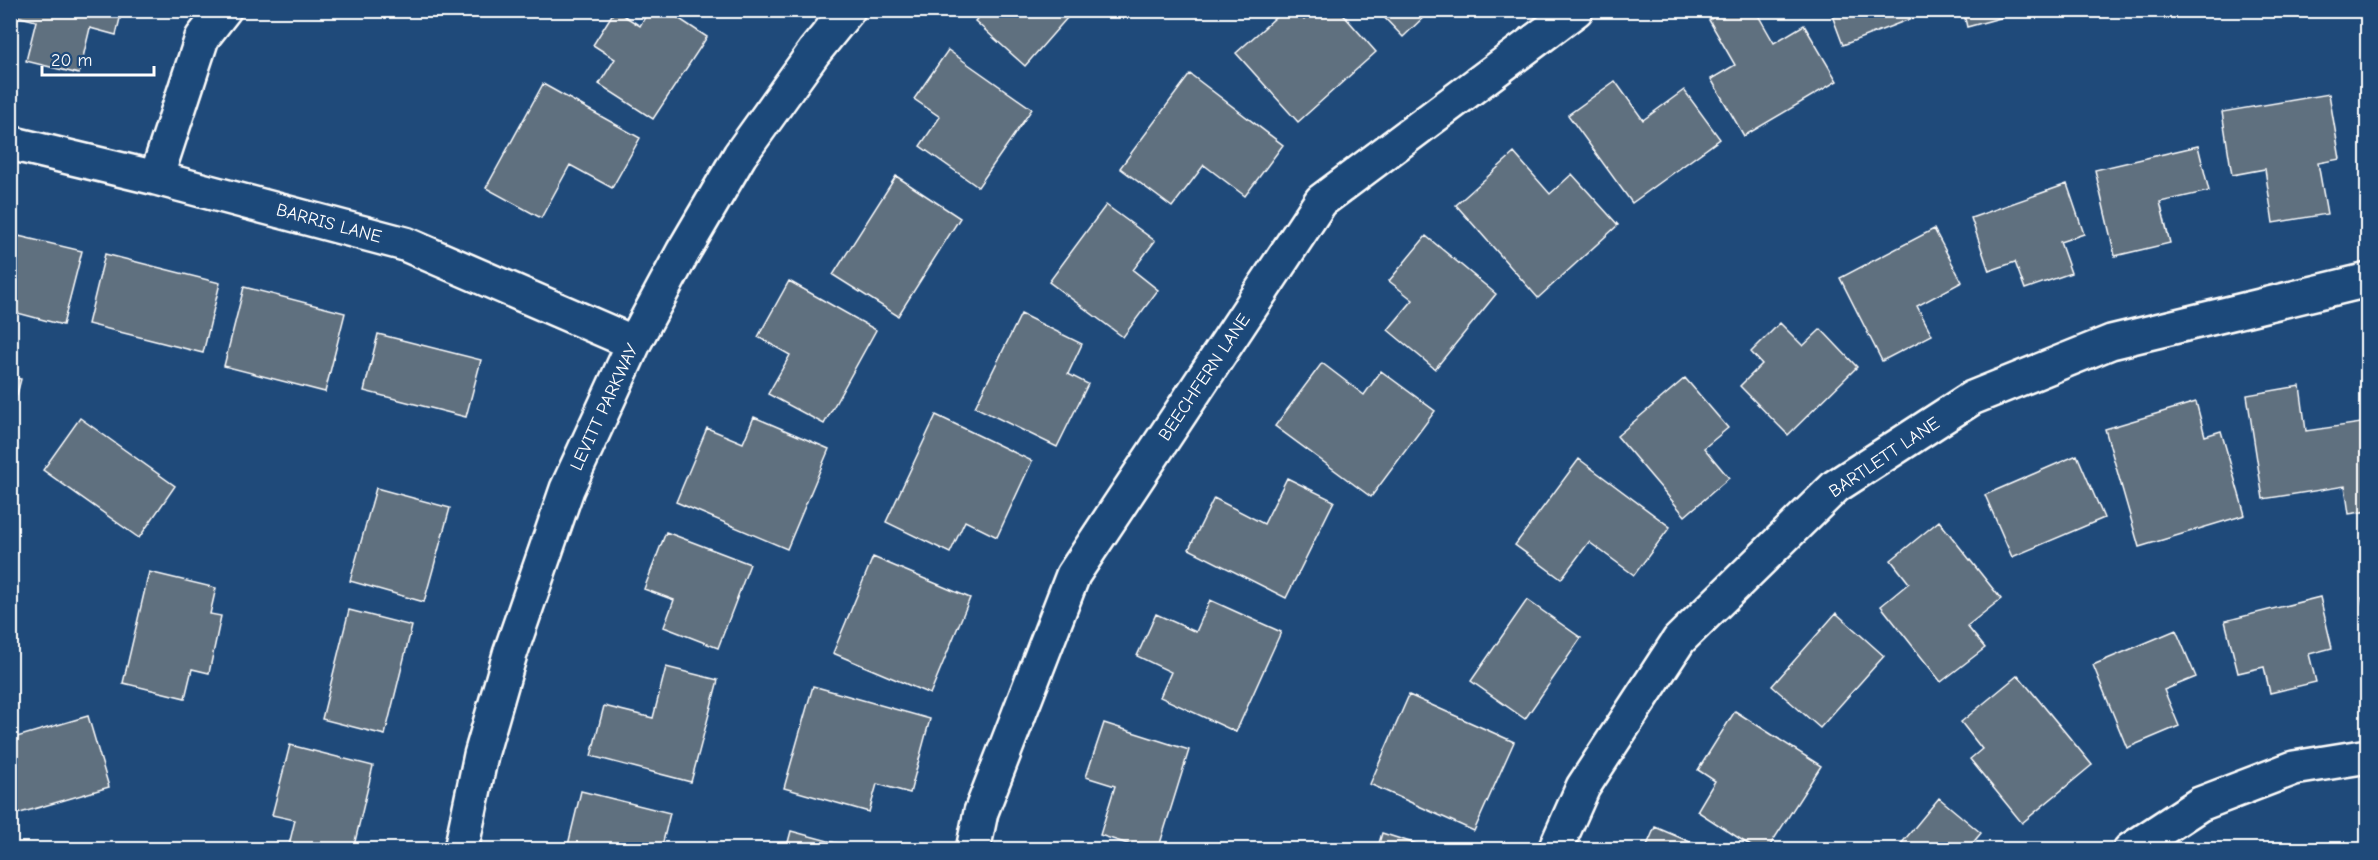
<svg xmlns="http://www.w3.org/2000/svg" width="2378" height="860" font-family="'Comic Neue',sans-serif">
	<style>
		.building { fill: #5e6f7f; stroke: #fff; stroke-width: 1.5 }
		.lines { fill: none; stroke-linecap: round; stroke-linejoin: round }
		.minor-casing { stroke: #fff; stroke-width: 38 }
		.minor { stroke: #1f4a7a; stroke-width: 33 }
		.labels { text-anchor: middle; stroke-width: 4.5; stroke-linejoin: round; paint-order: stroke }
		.street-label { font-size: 18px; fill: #fff; stroke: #1f4a7a }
	</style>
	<rect width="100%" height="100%" fill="#1f4a7a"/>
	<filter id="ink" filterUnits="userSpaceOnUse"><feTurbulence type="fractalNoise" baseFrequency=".0167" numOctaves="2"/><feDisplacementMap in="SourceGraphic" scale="12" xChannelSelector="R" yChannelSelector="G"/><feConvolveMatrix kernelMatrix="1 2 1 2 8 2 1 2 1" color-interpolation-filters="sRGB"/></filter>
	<g filter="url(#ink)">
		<path class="building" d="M15,10h107l-6,25 -26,-7 -11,46 -53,-13 10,-40 -23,-6z
			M615,10l25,16 9,-16h17l41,27 -54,82 -54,-35 16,-25 -22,-14z
			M985,10h89l-49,56 -50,-45z
			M1284,10h12l8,10 10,-10h25l37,42 -78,70 -62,-69z
			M1377,10h54l-28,27z
			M1725,10h30l19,33 30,-18 33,56 -93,55 -33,-57 24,-14 -26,-45z
			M1830,10h103l-90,35z
			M1963,10h66l-62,17z
			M948,50l84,59 -54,78 -58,-41 20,-29 -26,-18z
			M1190,74l93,71 -38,51 -41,-31 -32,42 -52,-39z
			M1615,81l28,39 41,-30 36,49 -88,64 -64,-88z
			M543,84l97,54 -28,50 -42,-23 -29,53 -55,-30z
			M2329,94l11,65 -22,4 9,51 -54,9 -8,-54 -33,6 -10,-63z
			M2198,146l11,45 -49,11 10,41 -55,13 -20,-86z
			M1514,153l36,41 22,-20 46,51 -80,73 -82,-93z
			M896,176l64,42 -62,98 -65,-41z
			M2067,184l17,50 -24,8 11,31 -46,16 -10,-27 -26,9 -18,-53z
			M1106,205l49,36 -22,29 25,20 -35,47 -74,-55z
			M1934,229l28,53 -45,24 15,29 -50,26 -42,-83z
			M10,234l72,17 -19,74 -53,-14z
			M1426,236l70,58 -61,75 -47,-39 25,-30 -24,-19z
			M105,254l115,29 -17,70 -115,-29z
			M789,281l87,49 -52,94 -56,-30 22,-39 -32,-18z
			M244,287l101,26 -20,79 -101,-26z
			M1021,314l61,30 -14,30 20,10 -31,63 -82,-40z
			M1780,323l23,23 18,-17 36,38 -69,68 -48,-49 22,-22 -11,-12z
			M378,334l103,26 -15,57 -102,-26z
			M1322,363l42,32 17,-24 54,40 -64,86 -96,-71z
			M10,377l11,2 -11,42z
			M1685,378l43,50 -24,20 25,30 -44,38 -68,-80z
			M2300,386l6,45 55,-8 7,41v47l-19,3 -4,-28 -82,13 -16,-104z
			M2196,402l9,34 16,-5 24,84 -106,32 -34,-118z
			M936,415l96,46 -35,76 -32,-16 -15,32 -64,-31z
			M754,417l75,32 -42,100 -111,-47 31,-74 36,15z
			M80,418l95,68 -36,52 -96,-68z
			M2077,455l27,63 -92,39 -27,-62z
			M1579,459l91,68 -36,48 -45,-33 -28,37 -46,-34z
			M1287,478l47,23 -48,97 -97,-49 25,-51 50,26z
			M376,488l74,20 -26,94 -74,-21z
			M1939,521l62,78 -34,27 18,22 -44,34 -60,-76 28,-23 -18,-23z
			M666,532l84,32 -32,84 -54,-21 10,-27 -30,-11z
			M873,557l97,41 -40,96 -97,-41z
			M149,572l67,16 -6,26 11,2 -12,57 -17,-4 -7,29 -62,-15z
			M2368,596v28l-6,-26z
			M2320,597l12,51 -23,6 7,28 -46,11 -6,-26 -26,6 -13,-52z
			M1210,600l71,32 -45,100 -76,-35 11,-25 -34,-16 19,-42 40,18z
			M1527,600l54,38 -56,81 -54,-38z
			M349,610l63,16 -27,109 -63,-16z
			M1836,613l48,43 -64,72 -48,-42z
			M2176,630l20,47 -32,13 15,36 -52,22 -34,-83z
			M666,667l52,13 -27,102 -100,-26 13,-50 49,12z
			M2018,675l74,90 -70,58 -52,-64 12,-10 -21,-27z
			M813,686l117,33 -20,74 -33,-9 -8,28 -85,-24z
			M1409,695l105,47 -40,89 -104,-47z
			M1735,711l86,55 -54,84h-10l-60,-39 18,-30 -17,-11z
			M88,716l21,71 -99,29v-77z
			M1104,723l85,27 -31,100h-12l-46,-15 15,-49 -29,-9z
			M290,745l83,21 -20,84h-45l-19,-5 6,-25 -23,-5z
			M581,791l89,22 -9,37h-73l-20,-5z
			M1939,798l42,35 -14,17h-71z
			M1655,827l54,23h-64z
			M791,831l56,15 -1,4h-60z
			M1382,833l53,17h-58z"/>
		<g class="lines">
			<g class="minor-casing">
				<path id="minor" d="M10,143l146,35 249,66 229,99
					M156,178l46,-140 22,-28
					M461,850l20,-95 29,-101 57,-165 67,-146 49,-91 57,-97 74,-103 34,-42
					M973,850l8,-38 92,-237 248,-374 255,-191
					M1555,850l28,-63 96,-147 157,-154 136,-88 139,-56 257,-62
					M2130,850l70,-46 94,-36 74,-12"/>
			</g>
			<use href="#minor" class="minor"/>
		</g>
	</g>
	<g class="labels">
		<g class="street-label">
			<text transform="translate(329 223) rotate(15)" y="6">BARRIS LANE</text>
			<text transform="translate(1204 377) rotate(-56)" y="6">BEECHFERN LANE</text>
			<text transform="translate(604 407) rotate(-65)" y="6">LEVITT PARKWAY</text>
			<text transform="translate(1884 457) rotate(-34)" y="6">BARTLETT LANE</text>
		</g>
	</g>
	<rect width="2378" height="860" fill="none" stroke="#1f4a7a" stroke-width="36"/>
	<rect x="18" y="18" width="2342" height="824" fill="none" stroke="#fff" stroke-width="2" filter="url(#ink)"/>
	<path d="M42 66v9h112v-9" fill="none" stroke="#ffffff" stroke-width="3"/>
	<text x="51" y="66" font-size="18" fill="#ffffff" stroke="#1f4a7a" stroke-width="4.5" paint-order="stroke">20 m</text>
</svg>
